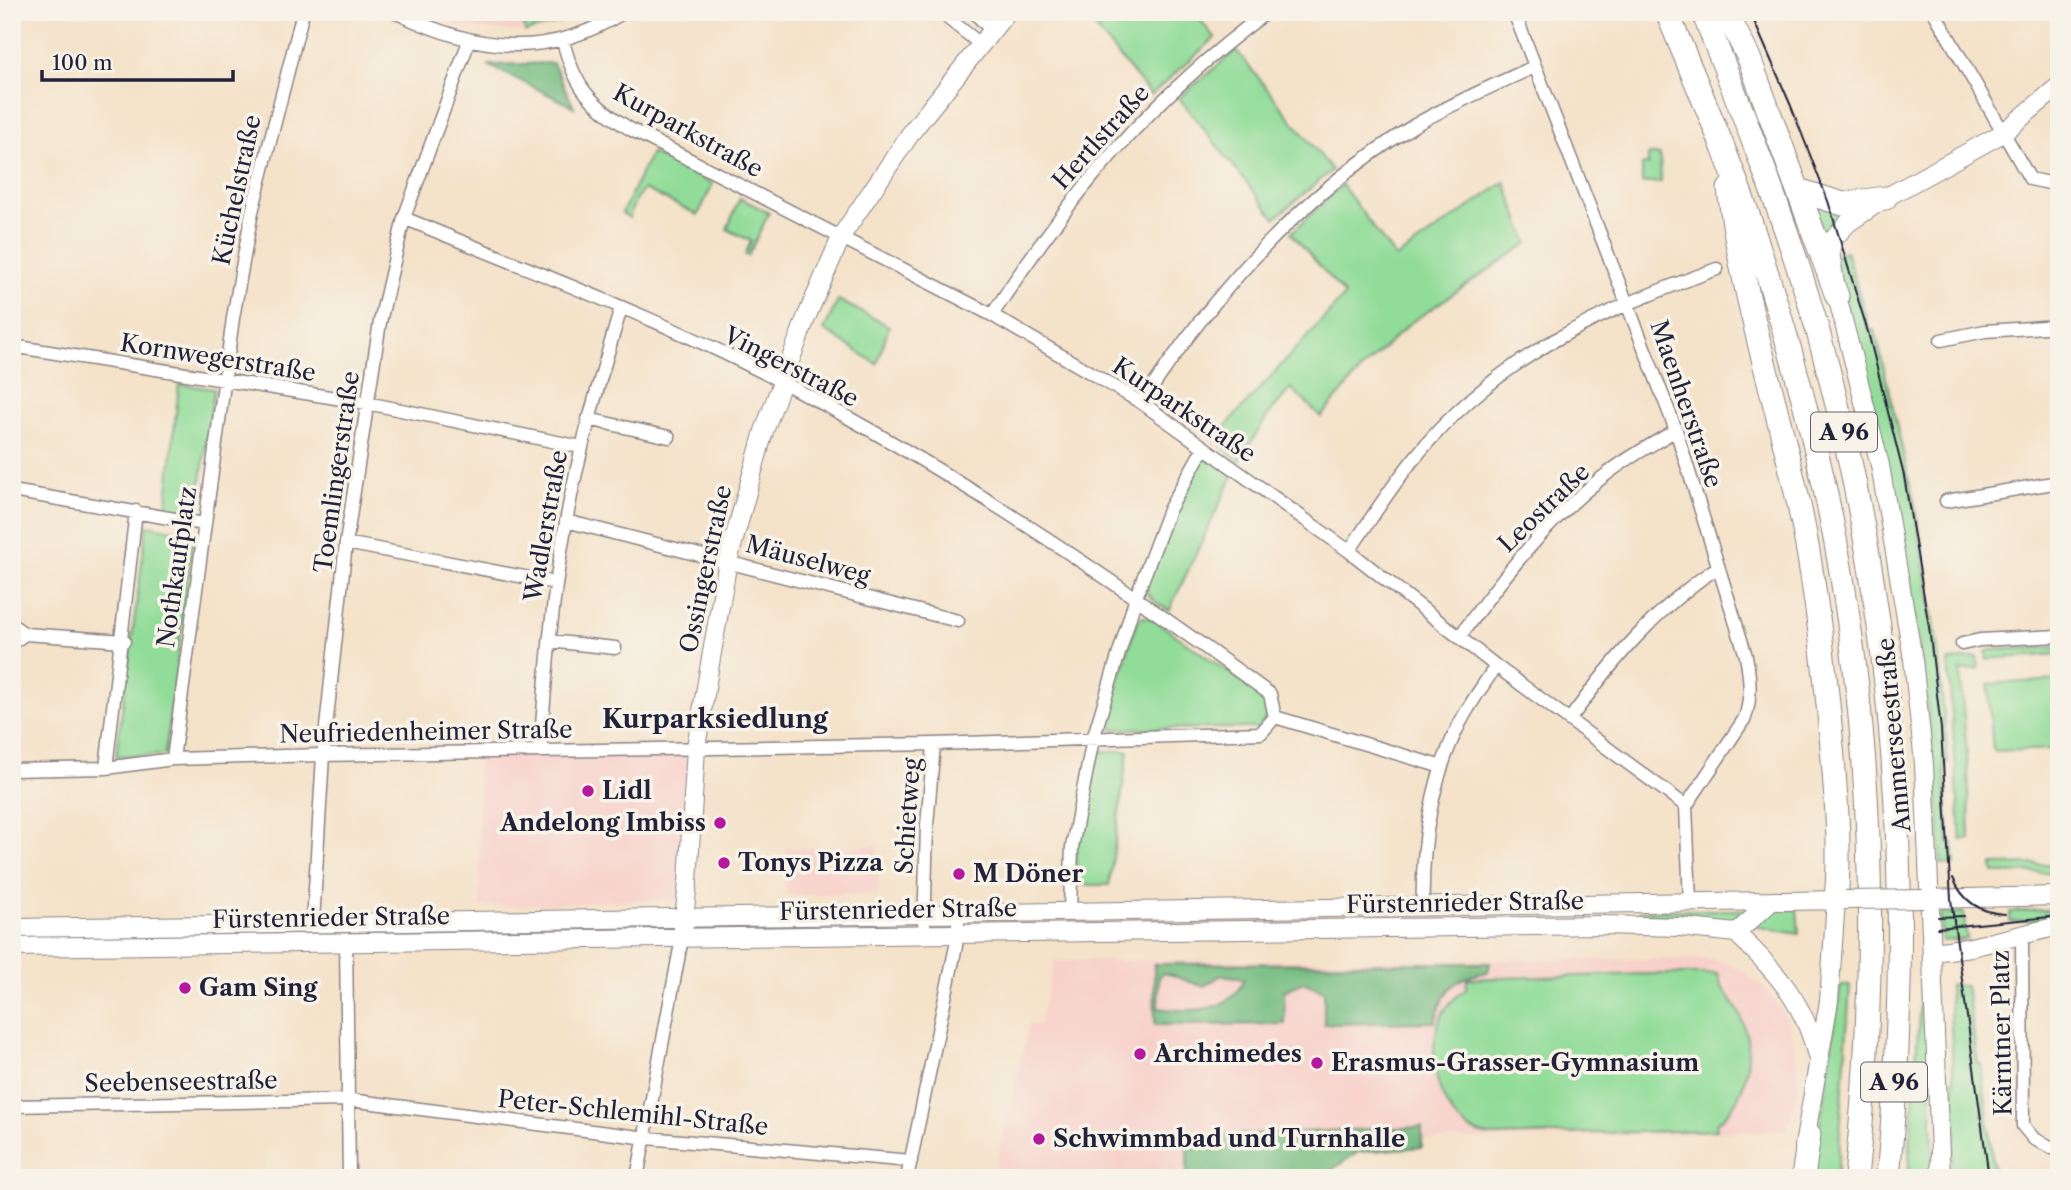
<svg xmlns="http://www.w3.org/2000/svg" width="2071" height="1190" font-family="'Libre Caslon Text',serif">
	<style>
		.built { fill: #f7d0c9 }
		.green { fill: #91dc98; stroke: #5a7f6a; stroke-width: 2 }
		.forest { fill: #74bc80; stroke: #4b6f5e; stroke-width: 2; fill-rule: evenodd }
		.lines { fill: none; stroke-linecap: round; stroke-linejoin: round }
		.street-casing { stroke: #8b8282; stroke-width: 15 }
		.secondary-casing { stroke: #8b8282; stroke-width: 20 }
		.highway-casing { stroke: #8b8282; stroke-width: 25 }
		.street { stroke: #fff; stroke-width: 12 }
		.secondary { stroke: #fff; stroke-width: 18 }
		.highway { stroke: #fff; stroke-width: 23 }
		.tram { stroke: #22223b; stroke-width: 2 }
		.secondary-bridge-casing { stroke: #8b8282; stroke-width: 20; stroke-linecap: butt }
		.secondary-bridge { stroke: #fff; stroke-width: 18 }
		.poi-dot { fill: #b5179e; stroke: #f7f3e8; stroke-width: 2.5 }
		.labels { text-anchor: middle; stroke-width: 7; stroke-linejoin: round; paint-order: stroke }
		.shield { fill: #f7f3e8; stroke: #62616f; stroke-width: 2 }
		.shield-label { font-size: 23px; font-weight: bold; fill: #22223b }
		.street-label { font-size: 24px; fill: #22223b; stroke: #f7f3e8 }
		.poi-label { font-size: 24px; font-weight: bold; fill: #22223b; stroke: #f7f3e8; text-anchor: start }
		.neighbourhood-label { font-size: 26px; font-weight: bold; fill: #22223b; stroke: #f7f3e8 }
	</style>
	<rect width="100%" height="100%" fill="#f7f3e8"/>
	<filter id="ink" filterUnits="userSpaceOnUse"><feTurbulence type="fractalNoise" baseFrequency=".0143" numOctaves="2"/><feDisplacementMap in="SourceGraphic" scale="14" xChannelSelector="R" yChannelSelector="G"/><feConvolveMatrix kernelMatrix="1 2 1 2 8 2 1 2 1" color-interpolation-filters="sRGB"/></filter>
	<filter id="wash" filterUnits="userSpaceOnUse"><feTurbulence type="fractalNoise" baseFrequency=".00686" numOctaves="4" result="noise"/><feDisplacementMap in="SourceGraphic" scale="28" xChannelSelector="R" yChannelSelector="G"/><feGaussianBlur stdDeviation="1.57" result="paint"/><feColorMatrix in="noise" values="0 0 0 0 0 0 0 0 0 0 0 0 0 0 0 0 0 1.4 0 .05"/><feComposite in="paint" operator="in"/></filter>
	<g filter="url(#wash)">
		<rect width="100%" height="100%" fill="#f4e2c9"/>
		<path class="built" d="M431,12h93l1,20 -67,-6z
			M690,750l-9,149 -201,8 -2,-153z
			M877,846l2,47 -92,2 -1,-47z
			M1713,959l25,9 27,20 18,24 10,23 6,54 -12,41 -425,12 -50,36h-319l36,-154 10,1 16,-64z"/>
		<path class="green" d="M524,12h65v3l-64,17z
			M1082,12h112l21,26 -64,57z
			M1236,50l96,120 -57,48 -96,-120z
			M651,153l62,31 -15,31 -54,-26 -9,11 -6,18 -7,-5z
			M1648,155h12l1,27 -19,1v-18h6z
			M1505,182l23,61 -119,81 -47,45 -41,48 -30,-29 -23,27 -29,47 -25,-23 131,-144 -54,-62 51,-48 54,73z
			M740,198l29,15 -21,43 -3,-1 6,-14 -24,-12z
			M1812,202l26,5 5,15 -18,17z
			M1846,251l24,80 5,-1 41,180 22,140 10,112 -4,1 5,80h4l2,22 -14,-1 -4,-82h-3c-13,-177 -49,-347 -99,-516v-11z
			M838,300l51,26 -12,38 -53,-34z
			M179,384l35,5 -18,126 -30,-5z
			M1208,456l26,17 -65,138c-8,-6 -21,-12 -23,-22 -4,-19 46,-111 57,-131z
			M147,525l47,9 -29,221 -49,1z
			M1142,617l9,1 113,79 3,20 -9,11 -150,1 -1,-11 29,-94z
			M2059,647v7l-72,5 -1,-7 5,-2z
			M1977,657l2,12 -19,2 8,97 2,71 -9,1 -13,-179z
			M2059,680v69l-66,2 -5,-67z
			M1106,751h22l-19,134h-31l-4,-3 3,-35 16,-88 5,-6z
			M2059,864v8l-65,1 -1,-8z
			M1797,909l2,25 -103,-18 -56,1v-6z
			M2059,909v10l-49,3v-10z
			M1963,912l4,27 -25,2 -2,-27z
			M1647,974h71c2,18 17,27 23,43 14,35 7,83 -25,106v7l-226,6c-50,-5 -67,-80 -49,-119 5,-12 14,-20 25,-28l1,-10z
			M1927,984l7,194h-26l13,-193z
			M1841,985l9,1 -13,192h-25z
			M1949,985h17l12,79h3l14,114h-45l6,-45z"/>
		<path class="forest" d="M553,63l21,44 -86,-42z
			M1490,963l-2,9c-35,6 -44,16 -53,50l-111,2v-33l-21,-9 -19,9 1,33 -130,1 -1,-61zM1163,973c16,2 23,10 41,13l18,-11 22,3c-12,36 -56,34 -86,30l1,-31z
			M1422,1127v20l-64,5 -38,26h-133l1,-41z"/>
	</g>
	<g filter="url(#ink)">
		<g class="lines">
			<g class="street-casing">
				<path id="street" d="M395,12c80,39 151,49 229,0
					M940,12l39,31
					M974,12l17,18
					M1514,12l162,418 70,226c4,22 6,40 -1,62l-59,88
					M1934,12l96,167 29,6
					M563,41c12,47 27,63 67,88l362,186 150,88 207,148 147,115 190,140
					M404,218c127,53 258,101 380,165 171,89 330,197 486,311l5,23
					M992,315c80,-123 157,-215 275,-303
					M1941,340l44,-9 74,-5
					M12,346l355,57 214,44
					M1142,403c71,-110 160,-209 273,-278 38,-22 79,-40 119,-58
					M588,419l81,18
					M12,491l192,33
					M1946,501l113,-19
					M566,521l392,100
					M346,543l210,40
					M1349,551c22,-32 43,-66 68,-96 81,-99 184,-144 300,-186
					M12,625l13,9 99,7
					M1460,636c44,-61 91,-121 152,-166 20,-15 43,-27 64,-40
					M549,641l66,7
					M12,643l13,-9
					M1962,644l18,-4 79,-4
					M1275,717l167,50
					M1570,719c43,-59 86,-111 148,-152
					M540,751c6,-77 12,-154 26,-229 13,-73 34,-143 55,-214
					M173,759l60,-441 19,-106 51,-200
					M106,768l30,-257
					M12,770l94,-2 67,-9 150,-4 611,-11 327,-11 14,-16
					M1686,806l4,96
					M1423,906c-2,-62 9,-130 38,-185 10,-19 23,-37 35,-55
					M1070,911l2,-64 21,-108 43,-142 33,-87 35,-63
					M313,922l10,-167 23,-212 34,-221 24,-104 65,-177
					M924,934l3,-109 7,-81
					M2022,936l1,190 11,13 25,12
					M346,942l3,236
					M12,1106l338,-6 297,38 264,23
					M637,1178l45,-240
					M907,1178l49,-232 3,-34"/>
			</g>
			<g class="secondary-casing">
				<path id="secondary" d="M1923,899l136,-3
					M683,927l5,-45 8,-135 15,-89 17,-97 36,-130 42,-113 36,-83 71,-105 94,-118
					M12,928l1833,-28
					M1736,933c39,37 69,70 81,123
					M12,947l1589,-22 79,2 56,6 36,-32
					M1933,952l38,-5 88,-21
					M1804,1146l25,-145 7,-101
					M1941,1178l-17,-414 -11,-105 -33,-194 -43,-169 -7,-45 3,-12 15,-16 37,-25 118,-65 56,-47"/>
			</g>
			<g class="highway-casing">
				<path id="highway" d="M1667,12c30,74 64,148 88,224 29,89 55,181 74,272 45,219 50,448 27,670
					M1703,12c41,104 83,209 114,316 79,281 98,560 71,850
					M1726,12l23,46 88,238
					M1729,189c13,107 47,210 70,316 17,78 26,161 33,242 4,51 9,102 4,153
					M1801,191l42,13 42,-6
					M1803,1178l6,-43"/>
			</g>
			<use href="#street" class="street"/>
			<use href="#secondary" class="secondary"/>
			<use href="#highway" class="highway"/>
			<path class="tram" d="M1750,12l41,94 37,95 40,131 36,144 25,151 12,102 10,170 38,279
				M1953,878c10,24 27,35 52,36
				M1938,917l26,-1
				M1937,928l122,-12"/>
			<g class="secondary-bridge-casing">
				<path id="secondary-bridge" d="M1845,900l78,-1"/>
			</g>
			<use href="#secondary-bridge" class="secondary-bridge"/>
		</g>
	</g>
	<g class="poi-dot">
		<circle cx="588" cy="791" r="7"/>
		<circle cx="720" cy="823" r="7"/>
		<circle cx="724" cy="863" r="7"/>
		<circle cx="959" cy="874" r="7"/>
		<circle cx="185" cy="988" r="7"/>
		<circle cx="1140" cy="1054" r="7"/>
		<circle cx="1317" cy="1063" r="7"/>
		<circle cx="1039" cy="1139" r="7"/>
	</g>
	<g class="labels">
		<g class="shield">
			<rect x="1811" y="412.5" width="66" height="39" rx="5"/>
			<rect x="1861" y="1062.5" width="66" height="39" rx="5"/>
		</g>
		<g class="shield-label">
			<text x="1844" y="440">A 96</text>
			<text x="1894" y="1090">A 96</text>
		</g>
		<g class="street-label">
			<text transform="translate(688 131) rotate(29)" y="8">Kurparkstraße</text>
			<text transform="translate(1101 137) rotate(-48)" y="8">Hertlstraße</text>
			<text transform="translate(237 190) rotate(-78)" y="8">Küchelstraße</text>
			<text transform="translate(218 358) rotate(9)" y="8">Kornwegerstraße</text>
			<text transform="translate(791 367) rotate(27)" y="8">Vingerstraße</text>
			<text transform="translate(1686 404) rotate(71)" y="8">Maenherstraße</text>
			<text transform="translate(1184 410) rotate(34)" y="8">Kurparkstraße</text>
			<text transform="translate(337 472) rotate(-82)" y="8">Toemlingerstraße</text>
			<text transform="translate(1544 508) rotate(-44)" y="8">Leostraße</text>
			<text transform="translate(546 526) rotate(-80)" y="8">Wadlerstraße</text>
			<text transform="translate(808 560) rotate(15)" y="8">Mäuselweg</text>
			<text transform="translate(177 567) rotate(-82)" y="8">Nothkaufplatz</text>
			<text transform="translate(706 569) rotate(-78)" y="8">Ossingerstraße</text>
			<text transform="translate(426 732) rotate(-1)" y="8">Neufriedenheimer Straße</text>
			<text transform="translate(1894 735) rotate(-95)" y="8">Ammerseestraße</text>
			<text transform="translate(908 816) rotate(-86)" y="8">Schietweg</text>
			<text transform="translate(1465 903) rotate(-1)" y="8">Fürstenrieder Straße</text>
			<text transform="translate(898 910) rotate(-1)" y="8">Fürstenrieder Straße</text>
			<text transform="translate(331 918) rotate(-1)" y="8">Fürstenrieder Straße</text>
			<text transform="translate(2002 1033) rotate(-91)" y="8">Kärntner Platz</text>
			<text transform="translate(181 1082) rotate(-1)" y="8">Seebenseestraße</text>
			<text transform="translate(633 1113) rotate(6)" y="8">Peter-Schlemihl-Straße</text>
		</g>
		<g class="poi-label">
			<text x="602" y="799">Lidl</text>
			<text x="706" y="831" text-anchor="end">Andelong Imbiss</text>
			<text x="738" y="871">Tonys Pizza</text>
			<text x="973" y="882">M Döner</text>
			<text x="199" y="996">Gam Sing</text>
			<text x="1154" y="1062">Archimedes</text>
			<text x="1331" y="1071">Erasmus-Grasser-Gymnasium</text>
			<text x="1053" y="1147">Schwimmbad und Turnhalle</text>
		</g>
		<g class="neighbourhood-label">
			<text x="715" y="728">Kurparksiedlung</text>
		</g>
	</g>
	<rect width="2071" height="1190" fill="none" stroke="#f7f3e8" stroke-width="42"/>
	<path d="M42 70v10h191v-10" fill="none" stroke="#22223b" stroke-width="3.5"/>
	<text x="52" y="70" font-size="21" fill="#22223b" stroke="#f7f3e8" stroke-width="5" paint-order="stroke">100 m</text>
</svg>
